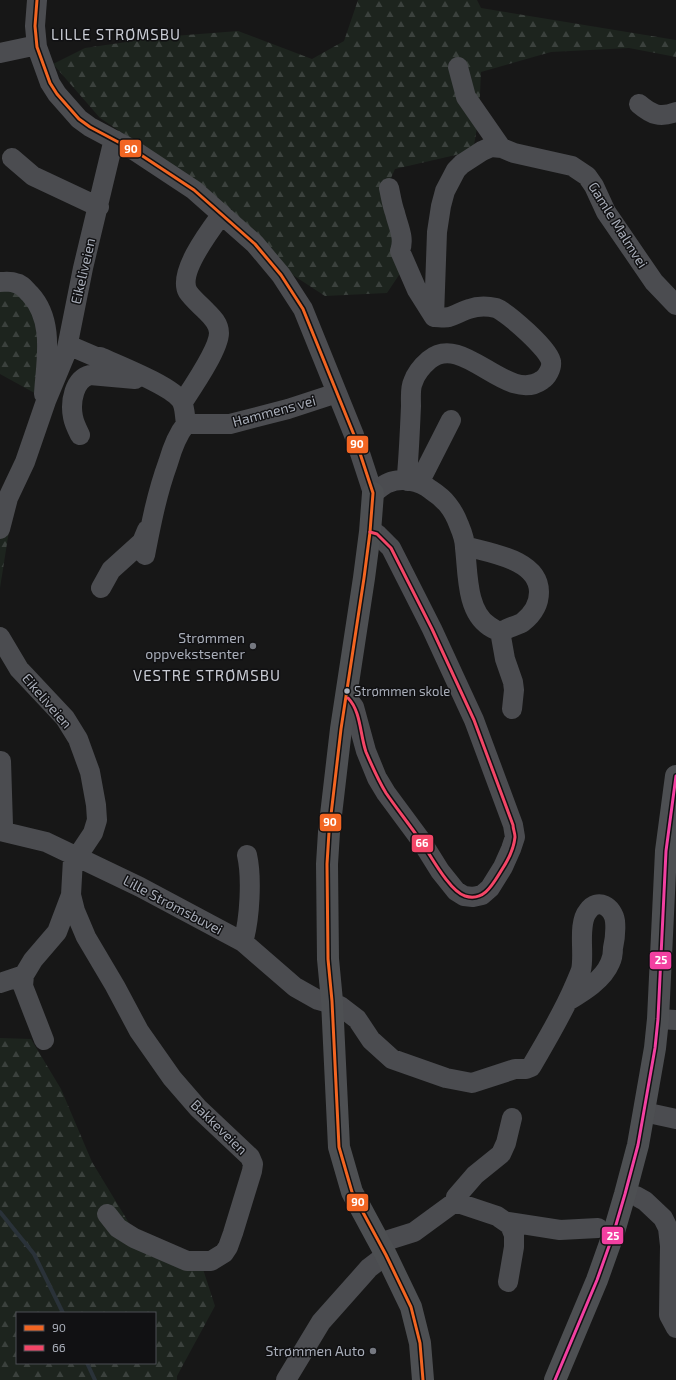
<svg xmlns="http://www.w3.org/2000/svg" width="676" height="1380" font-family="'Exo 2',sans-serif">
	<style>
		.forest { fill: url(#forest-firs); fill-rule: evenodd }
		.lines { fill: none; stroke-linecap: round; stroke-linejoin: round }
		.stream { stroke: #2a3239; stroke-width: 4 }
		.minor { stroke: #4b4c50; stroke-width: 20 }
		.major { stroke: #4d4f52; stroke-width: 22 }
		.bus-1-casing { stroke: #111113; stroke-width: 6 }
		.bus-2-casing { stroke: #111113; stroke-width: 6 }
		.bus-3-casing { stroke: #111113; stroke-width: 6 }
		.bus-1 { stroke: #f26522; stroke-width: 3 }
		.bus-2 { stroke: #f34667; stroke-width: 3 }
		.bus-3 { stroke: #f240a1; stroke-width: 3 }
		.poi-dot { fill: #757880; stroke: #111113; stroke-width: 1.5 }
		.bus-dot { fill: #a8adb8; stroke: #111113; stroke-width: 1.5 }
		.labels { text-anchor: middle; stroke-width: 3; stroke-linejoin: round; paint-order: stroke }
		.bus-label { font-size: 13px; fill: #a8adb8; stroke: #111113; text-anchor: start }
		.street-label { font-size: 14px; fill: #a8adb8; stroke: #111113 }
		.poi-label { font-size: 14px; fill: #a8adb8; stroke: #111113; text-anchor: end }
		.neighbourhood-label { font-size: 15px; letter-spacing: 1px; fill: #c9ccd4; stroke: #111113 }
		.line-badge { stroke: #111113; stroke-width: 1.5 }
		.badge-label { font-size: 11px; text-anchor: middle; font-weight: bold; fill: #fff }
	</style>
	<defs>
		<pattern id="forest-firs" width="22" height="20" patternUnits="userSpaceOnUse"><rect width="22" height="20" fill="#1d241e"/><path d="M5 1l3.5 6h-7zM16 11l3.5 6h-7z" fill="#3b413d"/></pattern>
	</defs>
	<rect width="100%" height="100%" fill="#171717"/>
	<path class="forest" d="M358,0h119l4,8 195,32v17l-47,-9 -78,4 -70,20 -2,44 -6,35 -78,18 -8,18 20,76 -20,30 -62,3 -46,-30 -113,-104 -66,-44 -47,-54 32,-16 76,-11 77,-6 74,28 32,-18z
		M0,274l48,31 1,96 -49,-27z
		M0,504l11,14 -11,70z
		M0,1038l31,1 30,50 31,73 40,66 70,38 13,40 -38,70v4h-177zM17,1313h138v50h-138z"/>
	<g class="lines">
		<path class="stream" d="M0,1212l34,42 29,59
			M87,1363l8,17"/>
		<path class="minor" d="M37,0l-2,26 2,21 13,36 7,11 22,25 11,8 45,24 59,39 61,54 26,31 22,34 51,126 19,58c5,-3 10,-8 15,-10 14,-6 32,-2 43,7 14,9 22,19 28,35 3,7 6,15 6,23 3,24 1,63 24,78 3,2 8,5 11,5 3,0 7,-2 9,-3 4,-2 10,-3 14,-6 10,-8 16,-17 16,-30 0,-33 -50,-39 -74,-46
			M0,53l28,-6h9
			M458,67l8,30 34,49 2,2
			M639,104c13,11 21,14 37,8
			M12,158l21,18 66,31
			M389,188c2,9 3,17 6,25 3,13 10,25 5,38l17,39 17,27
			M0,282c5,0 11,-1 15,1 7,1 10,6 15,11 25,27 16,66 14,100
			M434,317l3,-85 4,-26 4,-15 11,-21 6,-6 20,-13 9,-4 11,1 12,5 58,13 15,10 7,10 12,26 48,70 22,23
			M68,345l28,12h4c18,8 74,30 82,45 3,6 3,16 4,22h44l58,-15 49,-16
			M183,402c9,-14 36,-53 36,-69 0,-10 -8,-17 -14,-23 -6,-6 -13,-12 -17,-18 -11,-19 23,-63 34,-78
			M80,435c-3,-6 -6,-12 -7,-18 -3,-15 1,-38 17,-42l45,4
			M408,481l-1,-6c2,-23 3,-46 4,-69 0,-8 -1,-18 2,-24 3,-9 9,-16 16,-22 34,-29 78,45 113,20 5,-3 10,-12 9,-18 0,-11 -44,-50 -55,-54 -8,-2 -19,-2 -27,1 -7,2 -13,6 -20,8 -4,1 -10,0 -15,0
			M419,483l32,-63
			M0,529l8,-31 17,-36 21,-61 20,-48 17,-85 29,-121 3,-7
			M145,555c6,-31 12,-62 23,-92 4,-14 9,-28 18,-39
			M101,588l10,-18 31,-28 5,-12
			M500,631l5,28 8,23 1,8 -2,19
			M0,637l19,32 46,49 13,21 12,33 6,33 1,15 -4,13 -12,18 -8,8 -2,36 4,16 11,26 29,49 24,45 33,47 26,30 52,49 3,7 -1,7 -19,62 -5,14 -4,6 -13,8h-24l-53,-23 -16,-10 -11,-14
			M346,697l8,10 12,44 11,27 9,15 34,46 20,32 16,20 8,5 9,1 9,-2 8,-7 13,-21 8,-18 4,-12 -2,-12 -39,-105 -42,-91 -41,-81 -14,-14 -7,-2
			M1,761l2,64 -1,6
			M0,831l46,11 94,45 103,55 52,45 23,13 7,2 7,-1
			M243,942c7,-23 9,-65 4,-87
			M24,975l-1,11 21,54
			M0,983l24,-8 9,-15 24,-28 14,-37
			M332,1006h8l17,13 14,21 21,19 54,19 26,5 43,-14h11l5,-2c15,-26 31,-52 43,-80 2,-5 5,-11 7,-17 4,-16 -4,-46 7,-59 10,-14 25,-4 27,10 1,10 0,18 -2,27 0,5 -1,11 -3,15 -7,17 -27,29 -42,38
			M658,1019l18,1
			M644,1112l32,7
			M625,1194l11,2 9,5 18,17 5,10 2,18 -1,69 7,13
			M455,1202l1,-5 19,-22 26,-21 5,-11 6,-25
			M508,1222l52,8 38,-2
			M379,1243l35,-11 41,-30 42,14 13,9 4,10v12l-6,35
			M286,1380l35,-58 48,-54 17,-13"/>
		<path class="major" d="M373,493l-3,39 -6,46 -23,151 -12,103 -2,32 1,95 4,42 7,146 13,45 34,63 25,52 9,36 3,37
			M555,1380l42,-100 16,-45 12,-41 13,-49 17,-97 3,-29 8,-168 10,-75"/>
		<g class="bus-1-casing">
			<path id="bus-1" d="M37,0l-2,26 2,21 13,36 7,11 22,25 11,8 45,24 59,39 61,54 26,31 22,34 51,126 19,58 -3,39 -6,46 -23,151 -12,103 -2,32 1,95 4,42 7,146 13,45 34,63 25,52 9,36 3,37"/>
		</g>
		<g class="bus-2-casing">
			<path id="bus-2" d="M348,698c13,13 12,37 18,54 6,14 12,28 20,41 11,16 23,31 34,47 10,14 29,51 45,56 19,6 28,-12 36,-25 6,-9 13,-23 14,-34 0,-4 -2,-8 -2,-12l-39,-105 -42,-91 -41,-81 -14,-14 -7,-2"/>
		</g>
		<g class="bus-3-casing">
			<path id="bus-3" d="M555,1380l42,-100 16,-45 12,-41 13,-49 17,-97 3,-29 8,-168 10,-75"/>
		</g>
		<use href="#bus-1" class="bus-1"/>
		<use href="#bus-2" class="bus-2"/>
		<use href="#bus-3" class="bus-3"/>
	</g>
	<g class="poi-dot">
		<circle cx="253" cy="646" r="4"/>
		<circle cx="373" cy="1351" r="4"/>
	</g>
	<circle class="bus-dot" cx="347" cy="691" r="3.5"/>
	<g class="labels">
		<g class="bus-label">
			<text x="354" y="696">Strømmen skole</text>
		</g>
		<g class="street-label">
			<text transform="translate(618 225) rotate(58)" y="5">Gamle Malmvei</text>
			<text transform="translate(83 271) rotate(-77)" y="5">Eikeliveien</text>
			<text transform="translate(274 411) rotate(-15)" y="5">Hammens vei</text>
			<text transform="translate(47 701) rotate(49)" y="5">Eikeliveien</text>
			<text transform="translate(173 905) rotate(28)" y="5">Lille Strømsbuvei</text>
			<text transform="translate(219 1127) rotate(44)" y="5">Bakkeveien</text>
		</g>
		<g class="poi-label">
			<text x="245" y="643">Strømmen<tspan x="245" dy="16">oppvekstsenter</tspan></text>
			<text x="365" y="1356">Strømmen Auto</text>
		</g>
		<g class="neighbourhood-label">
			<text x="116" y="40">LILLE STRØMSBU</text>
			<text x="207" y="681">VESTRE STRØMSBU</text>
		</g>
	</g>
	<g class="line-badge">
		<rect x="119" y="139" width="23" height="19" rx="4" fill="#f26522"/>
		<rect x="346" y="435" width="23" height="19" rx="4" fill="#f26522"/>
		<rect x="319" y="813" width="23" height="19" rx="4" fill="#f26522"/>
		<rect x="411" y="834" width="23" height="19" rx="4" fill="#f34667"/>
		<rect x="649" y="951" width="23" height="19" rx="4" fill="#f240a1"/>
		<rect x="346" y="1193" width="23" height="19" rx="4" fill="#f26522"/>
		<rect x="601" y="1226" width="23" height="19" rx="4" fill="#f240a1"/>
	</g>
	<g class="badge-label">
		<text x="131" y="153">90</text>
		<text x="357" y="448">90</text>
		<text x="330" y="826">90</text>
		<text x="422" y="847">66</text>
		<text x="661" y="964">25</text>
		<text x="358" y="1206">90</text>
		<text x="613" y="1240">25</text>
	</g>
	<rect x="16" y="1312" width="140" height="52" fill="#111113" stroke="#4d4f55"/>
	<rect x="24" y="1325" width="20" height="6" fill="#f26522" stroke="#4d4f55"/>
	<text x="52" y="1332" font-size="12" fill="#a8adb8">90</text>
	<rect x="24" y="1345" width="20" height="6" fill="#f34667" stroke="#4d4f55"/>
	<text x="52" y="1352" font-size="12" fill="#a8adb8">66</text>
</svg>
